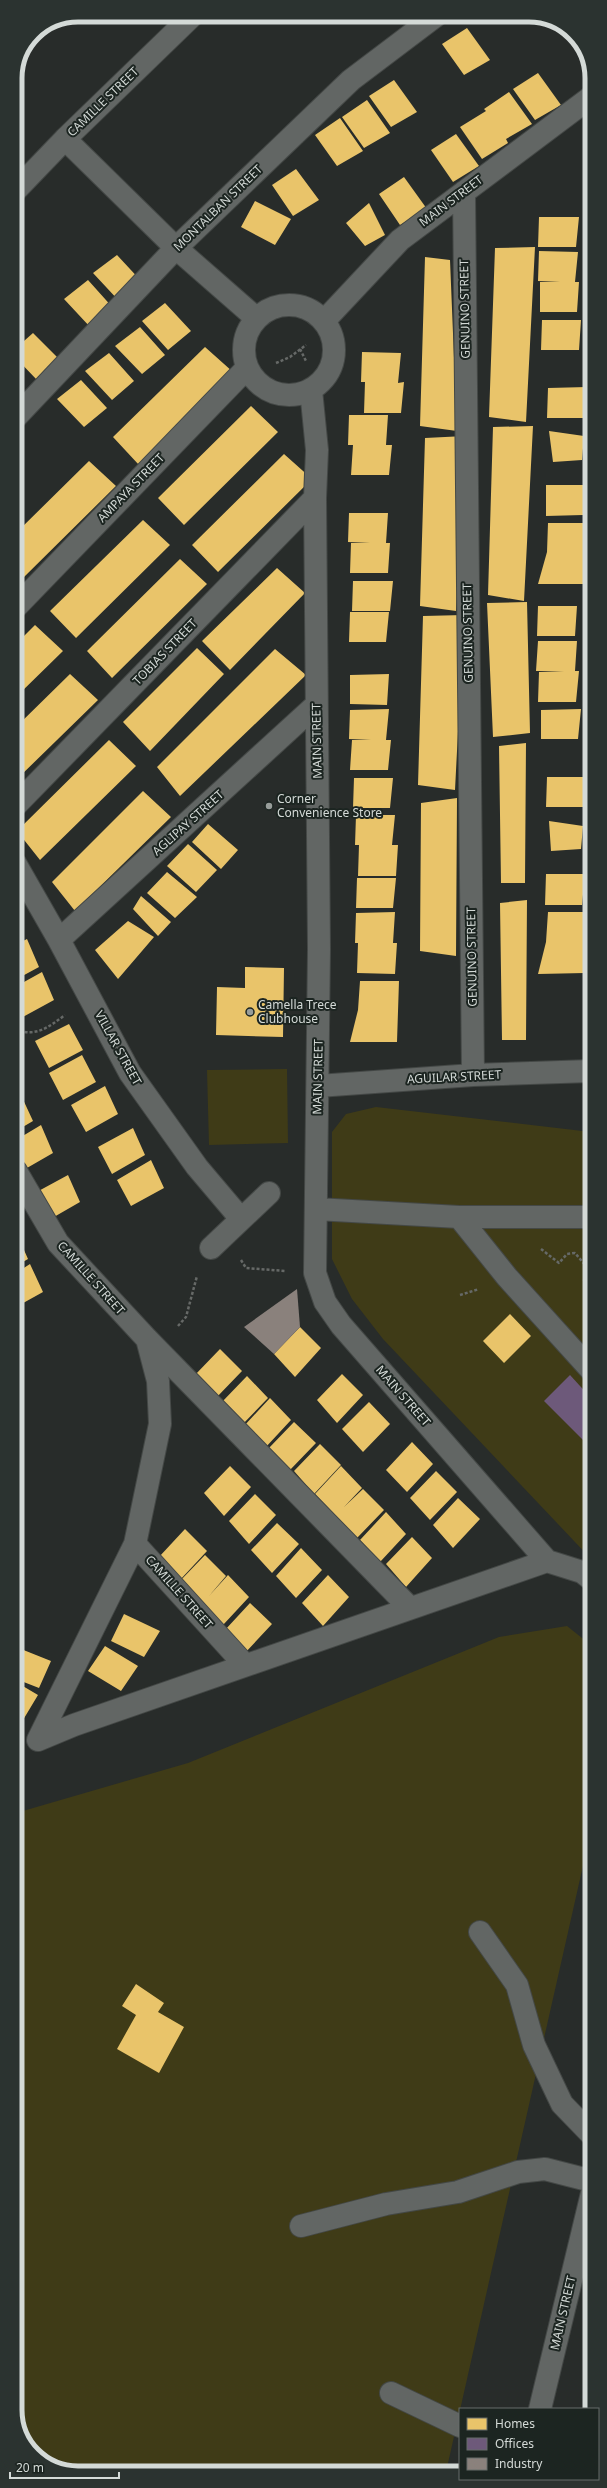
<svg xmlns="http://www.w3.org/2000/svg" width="607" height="2488" font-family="'Noto Sans',sans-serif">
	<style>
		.green { fill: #3f3b17 }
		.homes { fill: #e9c46a }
		.offices { fill: #6d597a }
		.industry { fill: #8a817c }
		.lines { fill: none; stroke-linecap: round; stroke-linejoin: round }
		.minor-casing { stroke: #444846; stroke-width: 24 }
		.path { stroke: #666967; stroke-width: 2.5; stroke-dasharray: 3 2; stroke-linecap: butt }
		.minor { stroke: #626664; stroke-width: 22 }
		.poi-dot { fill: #989d9a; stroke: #1c2521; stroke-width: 1.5 }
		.labels { text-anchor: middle; stroke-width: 4; stroke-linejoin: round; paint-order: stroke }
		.street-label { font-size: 12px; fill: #d4dad7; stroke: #1c2521 }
		.poi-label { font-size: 12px; fill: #d4dad7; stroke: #1c2521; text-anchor: start }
		.rim { fill: none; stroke: #d4dad7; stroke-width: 5 }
	</style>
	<rect width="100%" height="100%" fill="#282c2a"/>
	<path class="green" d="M287,1069l1,74 -79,2 -2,-75z
		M376,1107l215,25 1,428 -209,-221 -31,-40 -20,-40v-127l14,-18z
		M567,1626l25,20v180l-146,646 -372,1 -38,-16 -20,-35v-609l172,-50 311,-126z"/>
	<path class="homes" d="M467,28l23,32 -26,15 -22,-31z
		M538,73l23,32 -26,15 -22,-31z
		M394,80l23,32 -26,15 -22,-31z
		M509,92l23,32 -26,15 2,4 -26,16 -22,-32 26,-16 -2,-2z
		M367,100l23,33 -26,15 -22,-31z
		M340,118l23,33 -26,15 -22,-31z
		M456,134l23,32 -26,16 -22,-32z
		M296,169l23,31 -26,16 -21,-31z
		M404,177l23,32 -27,16 -21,-31z
		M255,201l36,18 -16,26 -34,-18z
		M369,203l16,32 -20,11 -19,-23z
		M539,217h40l-3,30h-38z
		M535,247l-9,175 -37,-5 6,-169z
		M539,251l39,1 -3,30h4l-2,30h-37v-30h20l-22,-1z
		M117,255l26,28 -23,19 -27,-29z
		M425,257l25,3 7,171 -37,-5z
		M88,280l26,29 -23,19 -27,-29z
		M165,303l26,28 -23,19 -26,-29z
		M542,320h39l-2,30h-38z
		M140,327l25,28 -23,19 -27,-28z
		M33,333l28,28 -24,19 -22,-23v-8z
		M205,347l28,25 -94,93 -26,-28z
		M362,352l39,1 -3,30 6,-1 -3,31h-37l1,-31h-4z
		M109,353l25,28 -22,19 -27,-29z
		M81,380l26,28 -23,19 -27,-28z
		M587,387l-2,31h-38l1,-30z
		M251,406l27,26 -94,93 -26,-27z
		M349,415h39l-2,30h6l-3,30h-38l2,-30h-5z
		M533,426l-9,175 -36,-6 5,-168z
		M549,431l35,5 -2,24 -29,2z
		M465,436l-9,175 -36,-5 5,-168z
		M284,454l28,25 -94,93 -26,-27z
		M89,461l27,25 -94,93 -7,-7v-38z
		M546,485h40l-3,30 -37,1z
		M349,513h39l-2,30h4l-2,30h-38l1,-30h19l-22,-1z
		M143,520l27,25 -94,93 -26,-27z
		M548,523h40l-2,61h-48l9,-32z
		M180,559l27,25 -95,94 -25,-27z
		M277,568l28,25 -75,77 -28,-29z
		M353,581h40l-3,30h-38z
		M527,602l3,131 -37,4 -6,-134z
		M538,606h39l-2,30h-38z
		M350,612h39l-3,30h-37z
		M464,615l-9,175 -37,-5 5,-169z
		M35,625l28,26 -48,47v-53z
		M538,641h39l-2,30h4l-3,31h-38l1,-30 25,-1h-28z
		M197,648l27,26 -74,77 -27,-29z
		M275,649l31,26 -126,121 -23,-29z
		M70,674l28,26 -83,81v-53z
		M389,674l-2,31 -37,-1v-29z
		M389,709l-3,31h5l-3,30h-38l2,-30h19l-22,-1 1,-29z
		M581,709l-3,30h-37v-29z
		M109,740l27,26 -96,94 -23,-29z
		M526,743l-1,140h-24l-2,-137z
		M547,777h39l-2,30h-38z
		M354,778h39l-3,30h-37z
		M143,791l28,26 -96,94 -23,-29z
		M457,798l-1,158 -36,-5 1,-148z
		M356,815h39l-3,30h6l-2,31h-38l1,-31h-4z
		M549,821l34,5 -2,23 -30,2z
		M208,824l30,26 -17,19 -29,-27z
		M188,844l29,26 -21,22 -29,-26z
		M167,872l30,25 -22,21 -28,-25z
		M546,874h39l-3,31h-37z
		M357,878h39l-3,30h-37z
		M141,896l30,26 -13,14 -25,-27z
		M527,900l-1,140h-24l-2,-137z
		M395,912l-2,31h4l-2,31 -38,-1 1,-30h24h-27l1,-30z
		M548,912h39l-2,61 -47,1 8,-32z
		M128,921l26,16 -36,42 -23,-29z
		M15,927l6,11 -6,3z
		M27,939l12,28 -24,13v-35z
		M245,967l39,1 -1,69 -67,-2 1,-48 28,1z
		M42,972l12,28 -33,18 -6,-11v-20z
		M360,981h39l-2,61h-47l8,-32z
		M69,1024l14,26 -34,18 -14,-27z
		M82,1055l14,27 -33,18 -14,-27z
		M105,1086l13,28 -32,18 -15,-27z
		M16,1093l1,3 3,-3 13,28 -17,10z
		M41,1125l12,28 -33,19 -4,-10v-22z
		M133,1128l12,27 -33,19 -14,-27z
		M151,1160l13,28 -33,18 -14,-26z
		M68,1175l12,27 -33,19 -14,-27z
		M16,1232l12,27 -12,7z
		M30,1264l13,28 -27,15v-34z
		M510,1314l21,22 -27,27 -21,-22z
		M300,1327l21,21 -26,29 -21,-23z
		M220,1349l22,22 -27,28 -21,-23z
		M342,1374l21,21 -26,28 -20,-23z
		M247,1376l21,22 -27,28 -20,-23z
		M270,1398l21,22 -26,28 -21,-22z
		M369,1402l21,22 -27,28 -21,-23z
		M294,1422l22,21 -27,28 -21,-22z
		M412,1442l21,22 -26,28 -21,-22z
		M320,1444l21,21 -27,29 -20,-23z
		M230,1466l21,21 -27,29 -20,-23z
		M341,1466l21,22 -18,19 19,-18 21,21 -27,28 -42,-44z
		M436,1471l21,21 -27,28 -20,-22z
		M255,1494l21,21 -27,29 -20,-23z
		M458,1498l22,21 -27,29 -20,-23z
		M386,1512l20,22 -26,28 -20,-22z
		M277,1523l22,21 -27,29 -21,-23z
		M185,1529l22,22 -27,29 -21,-23z
		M412,1537l20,21 -26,29 -20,-23z
		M301,1548l21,22 -26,28 -20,-22z
		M205,1555l21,21 -17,20 19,-21 21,22 -26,28 -44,-43z
		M328,1575l21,22 -26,29 -21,-23z
		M250,1603l22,21 -27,29 -20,-23z
		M124,1614l36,17 -16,26 -33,-16z
		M105,1646l33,20 -17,25 -33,-20z
		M16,1647l35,14 -12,27 -23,-9z
		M16,1682l22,13 -15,25 -7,-4z
		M16,1719l6,4 -6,8z
		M136,1984l28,19 -6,9 26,15 -25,46 -42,-24 19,-34 -14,-9z"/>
	<path class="offices" d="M570,1375l21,23 1,51 -48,-48z"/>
	<path class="industry" d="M297,1289l3,38 -26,27 -30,-27z"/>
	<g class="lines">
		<g class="minor-casing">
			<path id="minor" d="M65,139l111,109 80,70
				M15,191l50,-52 128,-124
				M464,192l9,883
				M244 350a45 45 0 1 1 90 0a45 45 0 1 1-90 0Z
				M324,321l76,-81 191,-143
				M311,390l6,60 -2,48 4,451 -4,324 10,29 16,23 206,236 35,11 10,8
				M15,418l161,-170 175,-168 86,-65
				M15,608l232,-240
				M15,806l300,-308
				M15,863l44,77 71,133 67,94 44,52
				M59,940l257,-235
				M318,1086l155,-11 118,-4
				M16,1171l42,72 89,96 262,268
				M316,1209l143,8h132
				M459,1217l48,60 84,93
				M211,1248l58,-55
				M147,1339l11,42 2,43 -25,120 -97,196 36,-15 473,-164
				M135,1544l110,121
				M480,1932l37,53 17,60 28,59 30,31
				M301,2226l85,-22 72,-12 60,-20 27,-3 47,12
				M391,2393l69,33
				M540,2409l52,-216"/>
		</g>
		<path class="path" d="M300,349l6,12
			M276,363l14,-6 16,-12
			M15,1029c20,9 34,-2 50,-14
			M541,1249l18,14 8,-9 8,-1 11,13 2,7 -4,7 7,6
			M241,1260l5,8 39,3
			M460,1295l19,-6
			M178,1326l8,-9 11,-41"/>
		<use href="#minor" class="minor"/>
	</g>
	<g class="poi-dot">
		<circle cx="269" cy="806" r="4"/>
		<circle cx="250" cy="1012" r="4"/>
	</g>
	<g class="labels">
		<g class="street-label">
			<text transform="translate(103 102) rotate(-44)" y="4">CAMILLE STREET</text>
			<text transform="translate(451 201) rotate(-37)" y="4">MAIN STREET</text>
			<text transform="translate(218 208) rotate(-44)" y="4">MONTALBAN STREET</text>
			<text transform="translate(465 309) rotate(-91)" y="4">GENUINO STREET</text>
			<text transform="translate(131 488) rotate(-46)" y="4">AMPAYA STREET</text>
			<text transform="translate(468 633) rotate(-91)" y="4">GENUINO STREET</text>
			<text transform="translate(165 652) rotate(-46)" y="4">TOBIAS STREET</text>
			<text transform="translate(317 741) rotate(-91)" y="4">MAIN STREET</text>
			<text transform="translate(188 823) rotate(-42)" y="4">AGLIPAY STREET</text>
			<text transform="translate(472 957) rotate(-91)" y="4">GENUINO STREET</text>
			<text transform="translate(118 1048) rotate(61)" y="4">VILLAR STREET</text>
			<text transform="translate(318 1077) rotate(-89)" y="4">MAIN STREET</text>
			<text transform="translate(454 1077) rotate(-3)" y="4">AGUILAR STREET</text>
			<text transform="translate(91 1278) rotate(48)" y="4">CAMILLE STREET</text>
			<text transform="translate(403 1396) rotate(49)" y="4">MAIN STREET</text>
			<text transform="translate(179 1592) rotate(48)" y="4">CAMILLE STREET</text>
			<text transform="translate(563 2313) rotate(-77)" y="4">MAIN STREET</text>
		</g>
		<g class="poi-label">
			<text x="277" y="803">Corner<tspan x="277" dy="14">Convenience Store</tspan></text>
			<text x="258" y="1009">Camella Trece<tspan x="258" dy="14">Clubhouse</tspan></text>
		</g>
	</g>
	<path d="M0 0H607V2488H0ZM78 22H529A56 56 0 0 1 585 78V2410A56 56 0 0 1 529 2466H78A56 56 0 0 1 22 2410V78A56 56 0 0 1 78 22Z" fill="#2b3330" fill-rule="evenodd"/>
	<path class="rim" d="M78 22H529A56 56 0 0 1 585 78V2410A56 56 0 0 1 529 2466H78A56 56 0 0 1 22 2410V78A56 56 0 0 1 78 22Z"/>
	<rect x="459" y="2408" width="140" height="72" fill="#1c2521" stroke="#666d6a"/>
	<rect x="467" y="2418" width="20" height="12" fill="#e9c46a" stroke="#666d6a"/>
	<text x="495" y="2428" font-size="12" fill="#d4dad7">Homes</text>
	<rect x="467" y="2438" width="20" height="12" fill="#6d597a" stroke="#666d6a"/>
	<text x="495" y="2448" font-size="12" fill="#d4dad7">Offices</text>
	<rect x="467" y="2458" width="20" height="12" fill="#8a817c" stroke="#666d6a"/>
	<text x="495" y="2468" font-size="12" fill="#d4dad7">Industry</text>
	<path d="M10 2472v6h109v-6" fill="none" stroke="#d4dad7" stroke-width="2"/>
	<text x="16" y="2472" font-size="12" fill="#d4dad7" stroke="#1c2521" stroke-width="3" paint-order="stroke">20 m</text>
</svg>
